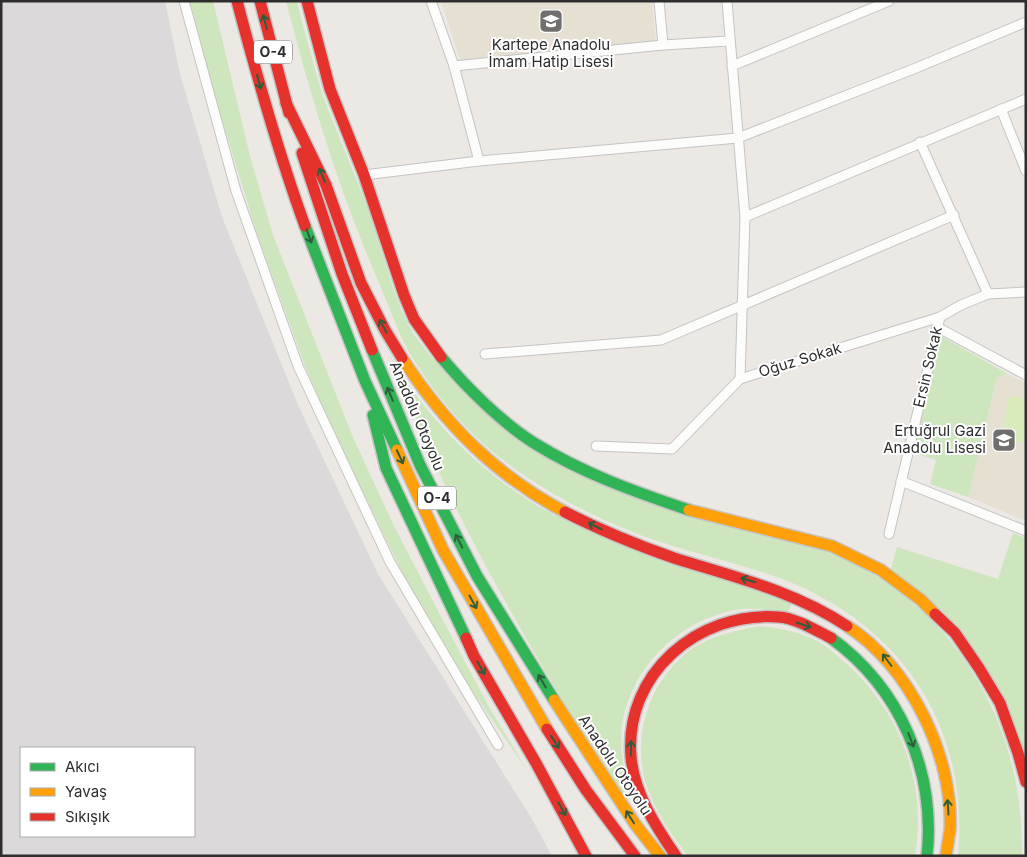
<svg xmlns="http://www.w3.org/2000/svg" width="1027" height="857" font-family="Inter,sans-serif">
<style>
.industrial{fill:#dcd9db;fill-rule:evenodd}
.education{fill:#e6e0d3}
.green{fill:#cee6be}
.pitch{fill:#d9eabb}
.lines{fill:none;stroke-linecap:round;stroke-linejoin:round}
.street-casing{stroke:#c5c4c5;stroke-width:11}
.fast-casing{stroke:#c5c4c5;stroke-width:14}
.slow-casing{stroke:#c5c4c5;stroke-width:14}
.jam-casing{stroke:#c5c4c5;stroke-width:14}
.street{stroke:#fcfcfb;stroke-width:9}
.fast{stroke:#30b455;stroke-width:11}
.slow{stroke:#ff9f0a;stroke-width:11}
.jam{stroke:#e5322d;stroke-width:11}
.oneway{stroke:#2f5d3c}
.labels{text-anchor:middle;stroke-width:4;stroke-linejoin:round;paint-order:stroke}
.shield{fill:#fff;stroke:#6d6d6d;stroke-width:1}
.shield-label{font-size:14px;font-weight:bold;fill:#2e2e2e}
.poi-label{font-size:15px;fill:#2e2e2e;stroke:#fff}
.street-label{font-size:15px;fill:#2e2e2e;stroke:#fff}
</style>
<rect width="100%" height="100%" fill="#ece8e4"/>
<path class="industrial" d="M1,1H165L180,74L222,217L298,405L378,574L532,819L552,856H1ZM21,748H194V836H21Z"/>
<g class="education">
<path d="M441,1H652L656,41L460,60Z"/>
<path d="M1008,374L1026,383V521L968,497L997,377Z"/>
</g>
<g class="green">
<path d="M190,1H213L250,156L273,235L352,435L394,526L437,609L489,707L529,773L447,654L413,594L331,427L305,366L257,234L212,87Z"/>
<path d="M286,1H297C301,19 306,37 311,54C315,68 318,82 323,96C337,134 354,171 368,209C383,249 391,293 411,330C415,337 421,344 426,350C446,375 470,399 494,420C543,463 606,490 668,508C720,523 775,533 827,552C886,573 938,617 971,670C1007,726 1023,789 1022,856H958C970,724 899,622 777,577C728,560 678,550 630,531C573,508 509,472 466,427C445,405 425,379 409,352C396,328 387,301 376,276C338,187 310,95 286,1Z"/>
<path d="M941,336L1008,374L997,377L968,497L930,484L936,460L913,453Z"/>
<path d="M389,354C424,416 482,475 545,510C578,528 614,540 650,553C697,570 745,586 792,603L788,612C773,610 757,608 742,609C682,617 630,666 622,727C619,751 625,775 631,798L625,801C563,703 503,604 452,500C429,452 410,402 389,354Z"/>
<path d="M1013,533L1026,538V759C1015,734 1007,705 994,681C969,634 932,601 891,569L897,547L998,579Z"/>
<path d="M760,626C779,628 797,631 815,640C829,647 840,658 851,668C902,716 927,786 915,856H688C671,834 655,811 646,784C632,739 648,686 683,656C704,637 733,631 760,626Z"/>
</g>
<path class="pitch" d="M1010,396L1026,399V432L1023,443L1000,438Z"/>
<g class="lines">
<g class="street-casing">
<g id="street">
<path d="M184,1L236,191L298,366L390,562L498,745"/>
<path d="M431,1L454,66L479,161"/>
<path d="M659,1L663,45"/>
<path d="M727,1L745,217L740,379"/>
<path d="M454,66L663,45L729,41"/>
<path d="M732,66L889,1"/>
<path d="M1001,109L1026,171"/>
<path d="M920,142L988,294"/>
<path d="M364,175L479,161L738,138L916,68L1026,22"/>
<path d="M745,217L1026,99"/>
<path d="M937,327L1026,375"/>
<path d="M485,354L661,340L954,215"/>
<path d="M596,446L672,449L740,379L940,317L961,305L988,294L1026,292"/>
<path d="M901,481L1026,531"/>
<path d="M889,534L940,317"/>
</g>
</g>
<g class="fast-casing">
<g id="fast">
<path d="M305,226L365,381L397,450"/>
<path d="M372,350L420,465L477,576L554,700"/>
<path d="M441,357C466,387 501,422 534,443C582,473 635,492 689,510"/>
<path d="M373,415L386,468L466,638"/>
<path d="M831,638C900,688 936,771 927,856"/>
</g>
</g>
<g class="slow-casing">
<g id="slow">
<path d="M402,358C445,424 495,475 565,512"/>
<path d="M397,450L443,550L547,729"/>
<path d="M689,510L832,546L881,570L921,600L935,614"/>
<path d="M847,626C909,665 954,757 950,830C949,838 947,847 946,856"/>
<path d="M554,700L635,824L660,856"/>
</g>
</g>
<g class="jam-casing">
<g id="jam">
<path d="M237,1C257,77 278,152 305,226"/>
<path d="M260,1L289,113"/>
<path d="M307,1L330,89L364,175L404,295L414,319L441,357"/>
<path d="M286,103L326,185L361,283L385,330L402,358"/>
<path d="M302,153L342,274L372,350"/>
<path d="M565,512C600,530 637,545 674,558C734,577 794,591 847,626"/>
<path d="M935,614L955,633L979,668L1000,703L1018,753L1026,782"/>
<path d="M466,638L474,656L536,763L586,856"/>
<path d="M547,729L586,790L635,856"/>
<path d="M676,856C656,827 634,793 631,757C624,674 698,611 778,617C796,618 815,630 831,638"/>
</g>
</g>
<use href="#street" class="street"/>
<use href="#fast" class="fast"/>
<use href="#slow" class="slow"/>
<use href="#jam" class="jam"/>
</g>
<defs><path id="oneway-shaft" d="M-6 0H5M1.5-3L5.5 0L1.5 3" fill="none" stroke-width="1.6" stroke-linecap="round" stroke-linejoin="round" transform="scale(1.25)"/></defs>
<g class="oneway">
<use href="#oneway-shaft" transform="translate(265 22) rotate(-105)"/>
<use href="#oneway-shaft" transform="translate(259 82) rotate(74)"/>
<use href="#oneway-shaft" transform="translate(322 175) rotate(-112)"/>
<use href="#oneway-shaft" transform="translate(309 236) rotate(70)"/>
<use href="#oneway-shaft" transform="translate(383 326) rotate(-118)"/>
<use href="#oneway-shaft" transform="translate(390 394) rotate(-113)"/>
<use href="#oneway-shaft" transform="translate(400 457) rotate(65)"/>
<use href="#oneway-shaft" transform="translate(595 526) rotate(-154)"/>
<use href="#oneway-shaft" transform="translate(459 541) rotate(-117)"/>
<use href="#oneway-shaft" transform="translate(748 580) rotate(-163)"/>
<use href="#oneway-shaft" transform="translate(473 602) rotate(61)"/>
<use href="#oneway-shaft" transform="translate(804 625) rotate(18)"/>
<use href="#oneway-shaft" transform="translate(887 660) rotate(-127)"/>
<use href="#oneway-shaft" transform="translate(481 668) rotate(60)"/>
<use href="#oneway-shaft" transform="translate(542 681) rotate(-121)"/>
<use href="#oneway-shaft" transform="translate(911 740) rotate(69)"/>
<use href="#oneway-shaft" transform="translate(555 742) rotate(57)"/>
<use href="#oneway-shaft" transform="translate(631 748) rotate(-90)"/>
<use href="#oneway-shaft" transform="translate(948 807) rotate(-94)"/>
<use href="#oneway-shaft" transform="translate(562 809) rotate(61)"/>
<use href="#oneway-shaft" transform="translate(630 817) rotate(-123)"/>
</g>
<defs>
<g id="school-square" transform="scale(1.25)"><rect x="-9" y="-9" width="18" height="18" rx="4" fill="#706f6e" stroke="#fff"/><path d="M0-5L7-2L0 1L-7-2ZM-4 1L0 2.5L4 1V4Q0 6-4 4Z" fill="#fff"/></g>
</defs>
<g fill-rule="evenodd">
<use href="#school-square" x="551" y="21"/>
<use href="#school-square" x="1004" y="440"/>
</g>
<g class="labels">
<g class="shield">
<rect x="254" y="40.5" width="38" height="23" rx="4"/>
<rect x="418" y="486.5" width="38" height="23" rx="4"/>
</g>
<g class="shield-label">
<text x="273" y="57">O-4</text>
<text x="437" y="503">O-4</text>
</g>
<g class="poi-label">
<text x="551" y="50">Kartepe Anadolu<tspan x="551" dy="17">İmam Hatip Lisesi</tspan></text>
<text x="986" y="436" text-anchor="end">Ertuğrul Gazi<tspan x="986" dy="17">Anadolu Lisesi</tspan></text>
</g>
<g class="street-label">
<text transform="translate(800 360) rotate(-17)" y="5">Oğuz Sokak</text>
<text transform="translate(928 367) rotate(-77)" y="5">Ersin Sokak</text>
<text transform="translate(417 416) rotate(67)" y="5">Anadolu Otoyolu</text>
<text transform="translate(615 765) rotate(56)" y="5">Anadolu Otoyolu</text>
</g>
</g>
<rect width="1027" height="857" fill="none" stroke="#2e2e2e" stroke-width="5"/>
<rect x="20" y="747" width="175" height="90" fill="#ffffff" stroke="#ababab"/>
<rect x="30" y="763" width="25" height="8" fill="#30b455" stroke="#ababab"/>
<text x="65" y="772" font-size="15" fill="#2e2e2e">Akıcı</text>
<rect x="30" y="788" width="25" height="8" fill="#ff9f0a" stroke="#ababab"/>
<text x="65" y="797" font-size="15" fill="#2e2e2e">Yavaş</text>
<rect x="30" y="813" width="25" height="8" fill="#e5322d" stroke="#ababab"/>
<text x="65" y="822" font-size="15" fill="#2e2e2e">Sıkışık</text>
</svg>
